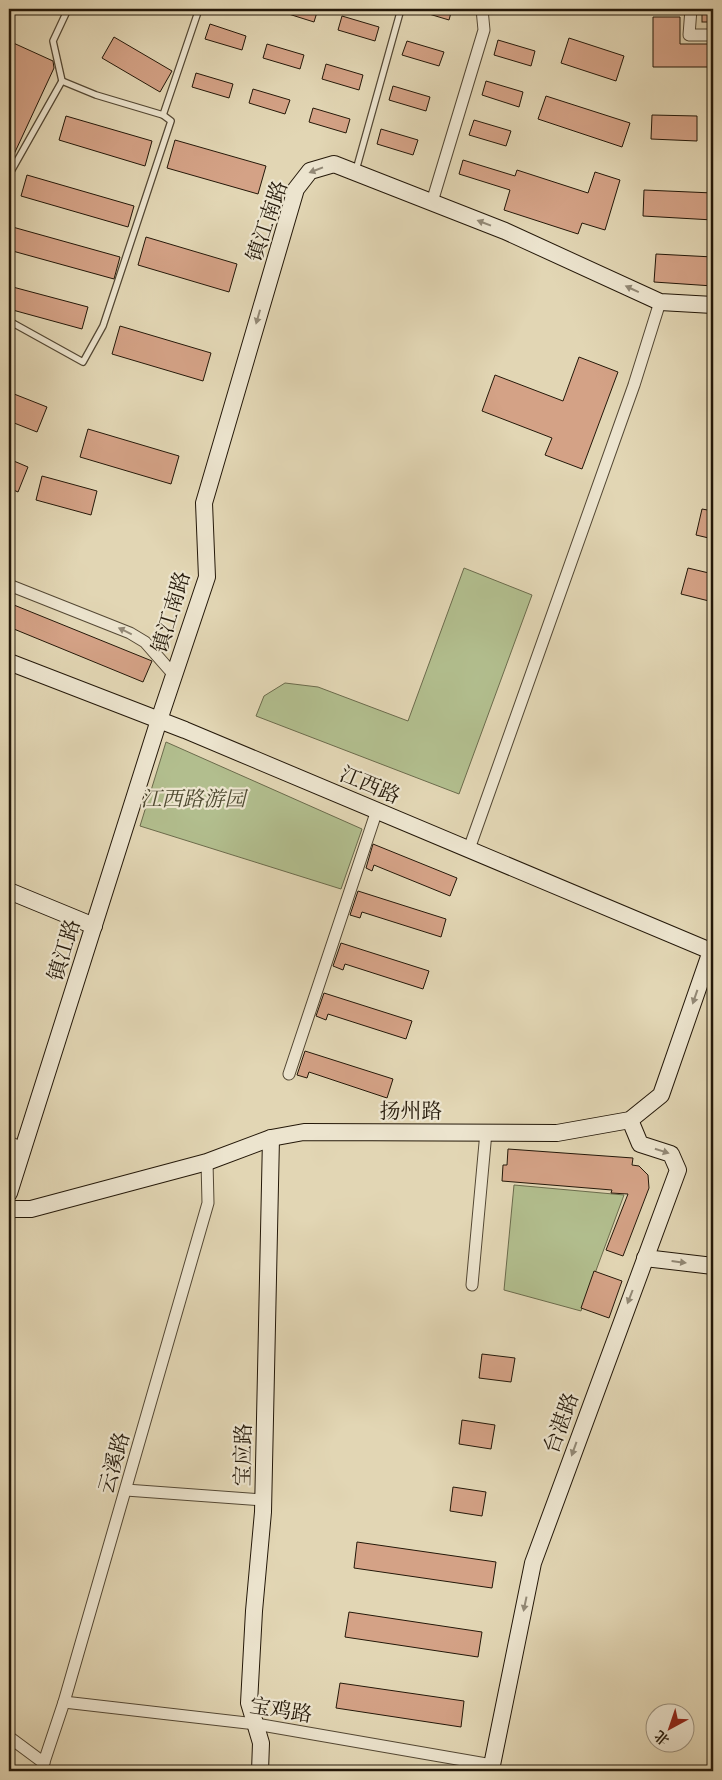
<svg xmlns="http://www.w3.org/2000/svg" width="722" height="1780" font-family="'IM FELL DW Pica','Noto Serif SC',serif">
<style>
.green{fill:#b2be8e;stroke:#6b6b4c}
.building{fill:#d4a286;stroke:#241809}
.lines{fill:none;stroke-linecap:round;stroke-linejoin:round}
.lane-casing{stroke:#544834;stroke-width:8}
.street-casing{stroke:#544834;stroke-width:13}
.secondary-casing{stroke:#241809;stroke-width:18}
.lane{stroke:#ece4ce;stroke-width:5.5}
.street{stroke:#ece4ce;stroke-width:11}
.secondary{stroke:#ece4ce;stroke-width:16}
.oneway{fill:#928875}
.labels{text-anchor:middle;stroke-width:4.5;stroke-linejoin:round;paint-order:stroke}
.street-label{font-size:21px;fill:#241809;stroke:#ece4ce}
.park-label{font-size:21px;font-style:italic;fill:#4f4a31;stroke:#ece4ce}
</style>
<rect width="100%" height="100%" fill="#e2d6b4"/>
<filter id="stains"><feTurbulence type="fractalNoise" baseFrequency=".004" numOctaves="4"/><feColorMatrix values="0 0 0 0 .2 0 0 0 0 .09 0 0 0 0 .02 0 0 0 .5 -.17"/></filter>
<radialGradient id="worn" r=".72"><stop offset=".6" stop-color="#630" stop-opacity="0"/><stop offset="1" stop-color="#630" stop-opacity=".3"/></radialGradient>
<g class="green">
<path d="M464,568L532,595L459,794L256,716L264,696L285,683L318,687L408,721Z"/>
<path d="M166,742L362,829L341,889L140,826Z"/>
<path d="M514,1185L624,1195L581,1311L504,1290Z"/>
</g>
<g class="building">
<path d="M280,9H318L314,22L279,11Z"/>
<path d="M419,9H452L449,20L419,11Z"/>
<rect x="702" y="9" width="11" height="13"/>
<path d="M342,16L379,27L375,41L338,30Z"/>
<path d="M653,17H680V44H713V67H653Z"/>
<path d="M210,24L246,36L242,50L205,39Z"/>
<path d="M114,37L172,71L160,92L102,58Z"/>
<path d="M569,38L624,56L616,81L561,63Z"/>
<path d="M498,40L535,51L531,66L494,55Z"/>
<path d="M9,41L53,61L54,68L9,165V90L13,81L9,79Z"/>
<path d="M407,41L444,52L439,66L402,55Z"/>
<path d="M267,44L304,55L300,69L263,58Z"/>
<path d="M326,64L363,75L359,90L322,79Z"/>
<path d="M196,73L233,84L229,98L192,87Z"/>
<path d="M486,81L523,92L519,107L482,95Z"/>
<path d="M393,86L430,97L426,111L389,100Z"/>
<path d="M253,89L290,100L285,114L249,103Z"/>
<path d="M546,96L630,123L622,147L538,119Z"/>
<path d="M313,108L350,119L346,133L309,122Z"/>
<path d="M652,115L697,116V141L651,139Z"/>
<path d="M66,116L152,141L145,166L59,140Z"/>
<path d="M474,120L511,131L506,146L469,135Z"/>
<path d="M381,129L418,140L413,155L377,144Z"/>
<path d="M175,140L266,166L258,194L167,168Z"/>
<path d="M463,160L515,176L517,170L588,193L595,172L620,180L605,230L582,223L578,234L504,210L510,190L459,174Z"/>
<path d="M27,175L134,206L128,227L21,196Z"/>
<path d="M644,190L713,193V220L643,216Z"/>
<path d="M9,226L120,257L114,279L9,250Z"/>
<path d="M146,237L237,264L229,292L138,265Z"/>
<path d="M656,254L713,257V286L654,282Z"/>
<path d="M9,286L88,307L82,329L9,309Z"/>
<path d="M120,326L211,353L203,381L112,354Z"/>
<path d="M579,357L618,372L582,469L545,455L552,438L482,411L495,375L563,401Z"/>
<path d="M9,392L47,407L37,432L9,421Z"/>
<path d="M88,429L179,456L171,484L80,457Z"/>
<path d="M9,459L28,467L18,492L9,488Z"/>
<path d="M42,476L97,491L91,515L36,500Z"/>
<path d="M702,509L713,511V539L696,535Z"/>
<path d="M688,568L713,574V602L681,594Z"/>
<path d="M9,603L152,661L143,682L9,627Z"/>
<path d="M373,844L457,878L450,896L374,865L372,871L366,868Z"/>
<path d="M358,891L446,919L441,937L362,912L360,918L350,915Z"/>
<path d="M341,943L429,971L423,989L345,964L343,970L333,966Z"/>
<path d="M324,993L412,1021L406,1039L328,1014L326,1020L316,1016Z"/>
<path d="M305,1051L393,1079L387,1098L309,1072L307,1078L297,1075Z"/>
<path d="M508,1149L633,1158L632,1165L639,1166L648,1175L649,1188L623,1256L606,1250L628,1194L611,1193L612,1190L502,1181L503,1165H507Z"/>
<path d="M594,1271L622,1281L609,1318L581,1308Z"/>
<path d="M482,1354L515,1358L511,1382L479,1378Z"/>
<path d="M462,1420L495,1425L491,1449L459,1444Z"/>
<path d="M453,1487L486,1492L482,1516L450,1511Z"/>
<path d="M357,1542L496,1562L492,1588L354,1568Z"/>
<path d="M349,1612L482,1632L478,1657L345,1637Z"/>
<path d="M340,1683L464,1701L461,1727L336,1708Z"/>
</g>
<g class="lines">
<g class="lane-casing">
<g id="lane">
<path d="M62,81L53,41L68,9"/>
<path d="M163,115L199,9"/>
<path d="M356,170L401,9"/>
<path d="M9,175L62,81L96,95L163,115L171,121L103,326L83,362L9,321"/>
</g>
</g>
<g class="street-casing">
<g id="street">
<path d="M691,9L689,35H713"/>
<path d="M432,202L484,30L482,9"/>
<path d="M9,585L130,633L145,642L174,675"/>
<path d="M469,849L634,385L660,302"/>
<path d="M289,1074L377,810"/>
<path d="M9,1142L24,1149"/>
<path d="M472,1285L486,1132"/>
<path d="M126,1490L263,1500"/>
<path d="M64,1702L256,1724L492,1765"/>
<path d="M9,1737L44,1763"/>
<path d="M41,1771L64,1702L208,1203L207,1162"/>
</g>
</g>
<g class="secondary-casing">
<g id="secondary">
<path d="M9,662L185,730L713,952"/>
<path d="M9,891L94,926"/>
<path d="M9,1193L159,720L207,577L204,503L296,189L310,171L334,164L505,231L660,302L713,305"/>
<path d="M9,1209H31L207,1162L271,1138L304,1132L557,1133L630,1120L661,1095L711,951"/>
<path d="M645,1258L713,1266"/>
<path d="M260,1771L261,1743L249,1703L254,1611L263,1512L271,1138"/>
<path d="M493,1771L492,1765L533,1563L678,1170L671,1154L640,1144L630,1120"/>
</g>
</g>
<use href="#lane" class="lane"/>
<use href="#street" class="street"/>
<use href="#secondary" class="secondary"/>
</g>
<defs><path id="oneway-solid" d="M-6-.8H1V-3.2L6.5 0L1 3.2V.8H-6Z" transform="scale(1.25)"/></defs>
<g class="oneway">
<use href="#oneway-solid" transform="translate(316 170) rotate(159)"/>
<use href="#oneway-solid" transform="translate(484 223) rotate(-159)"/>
<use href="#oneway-solid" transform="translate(632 289) rotate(-155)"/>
<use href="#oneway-solid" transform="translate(258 317) rotate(106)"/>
<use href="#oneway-solid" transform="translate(125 631) rotate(-154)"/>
<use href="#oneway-solid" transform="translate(695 997) rotate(109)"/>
<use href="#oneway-solid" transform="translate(662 1151) rotate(18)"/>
<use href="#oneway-solid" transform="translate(679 1262) rotate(7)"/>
<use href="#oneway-solid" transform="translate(630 1297) rotate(111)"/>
<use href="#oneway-solid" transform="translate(574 1449) rotate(110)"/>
<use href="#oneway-solid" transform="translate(525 1604) rotate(102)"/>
</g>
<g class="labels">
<g class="street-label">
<text transform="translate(267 221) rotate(-71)" y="7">镇江南路</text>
<text transform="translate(171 612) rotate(-73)" y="7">镇江南路</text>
<text transform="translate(370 785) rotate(23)" y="7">江西路</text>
<text transform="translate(64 950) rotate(-73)" y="7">镇江路</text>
<text x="411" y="1118">扬州路</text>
<text transform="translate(561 1423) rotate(-70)" y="7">台湛路</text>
<text transform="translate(243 1455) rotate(-89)" y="7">宝应路</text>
<text transform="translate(114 1463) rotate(-74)" y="7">云溪路</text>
<text transform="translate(281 1710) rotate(9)" y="7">宝鸡路</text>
</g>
<g class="park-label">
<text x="193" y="806">江西路游园</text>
</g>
</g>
<rect width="722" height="1780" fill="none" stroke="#e2d6b4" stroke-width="30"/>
<rect x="10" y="10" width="702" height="1760" fill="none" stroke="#241809" stroke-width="2.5"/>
<rect x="15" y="15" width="692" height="1750" fill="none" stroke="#241809"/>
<g transform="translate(670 1728) rotate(220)"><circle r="24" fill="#ece4ce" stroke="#9c927f"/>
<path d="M0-4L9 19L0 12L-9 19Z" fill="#8f2418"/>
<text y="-8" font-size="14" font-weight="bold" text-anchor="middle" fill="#241809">北</text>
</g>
<rect width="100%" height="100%" filter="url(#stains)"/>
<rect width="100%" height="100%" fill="url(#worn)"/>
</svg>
